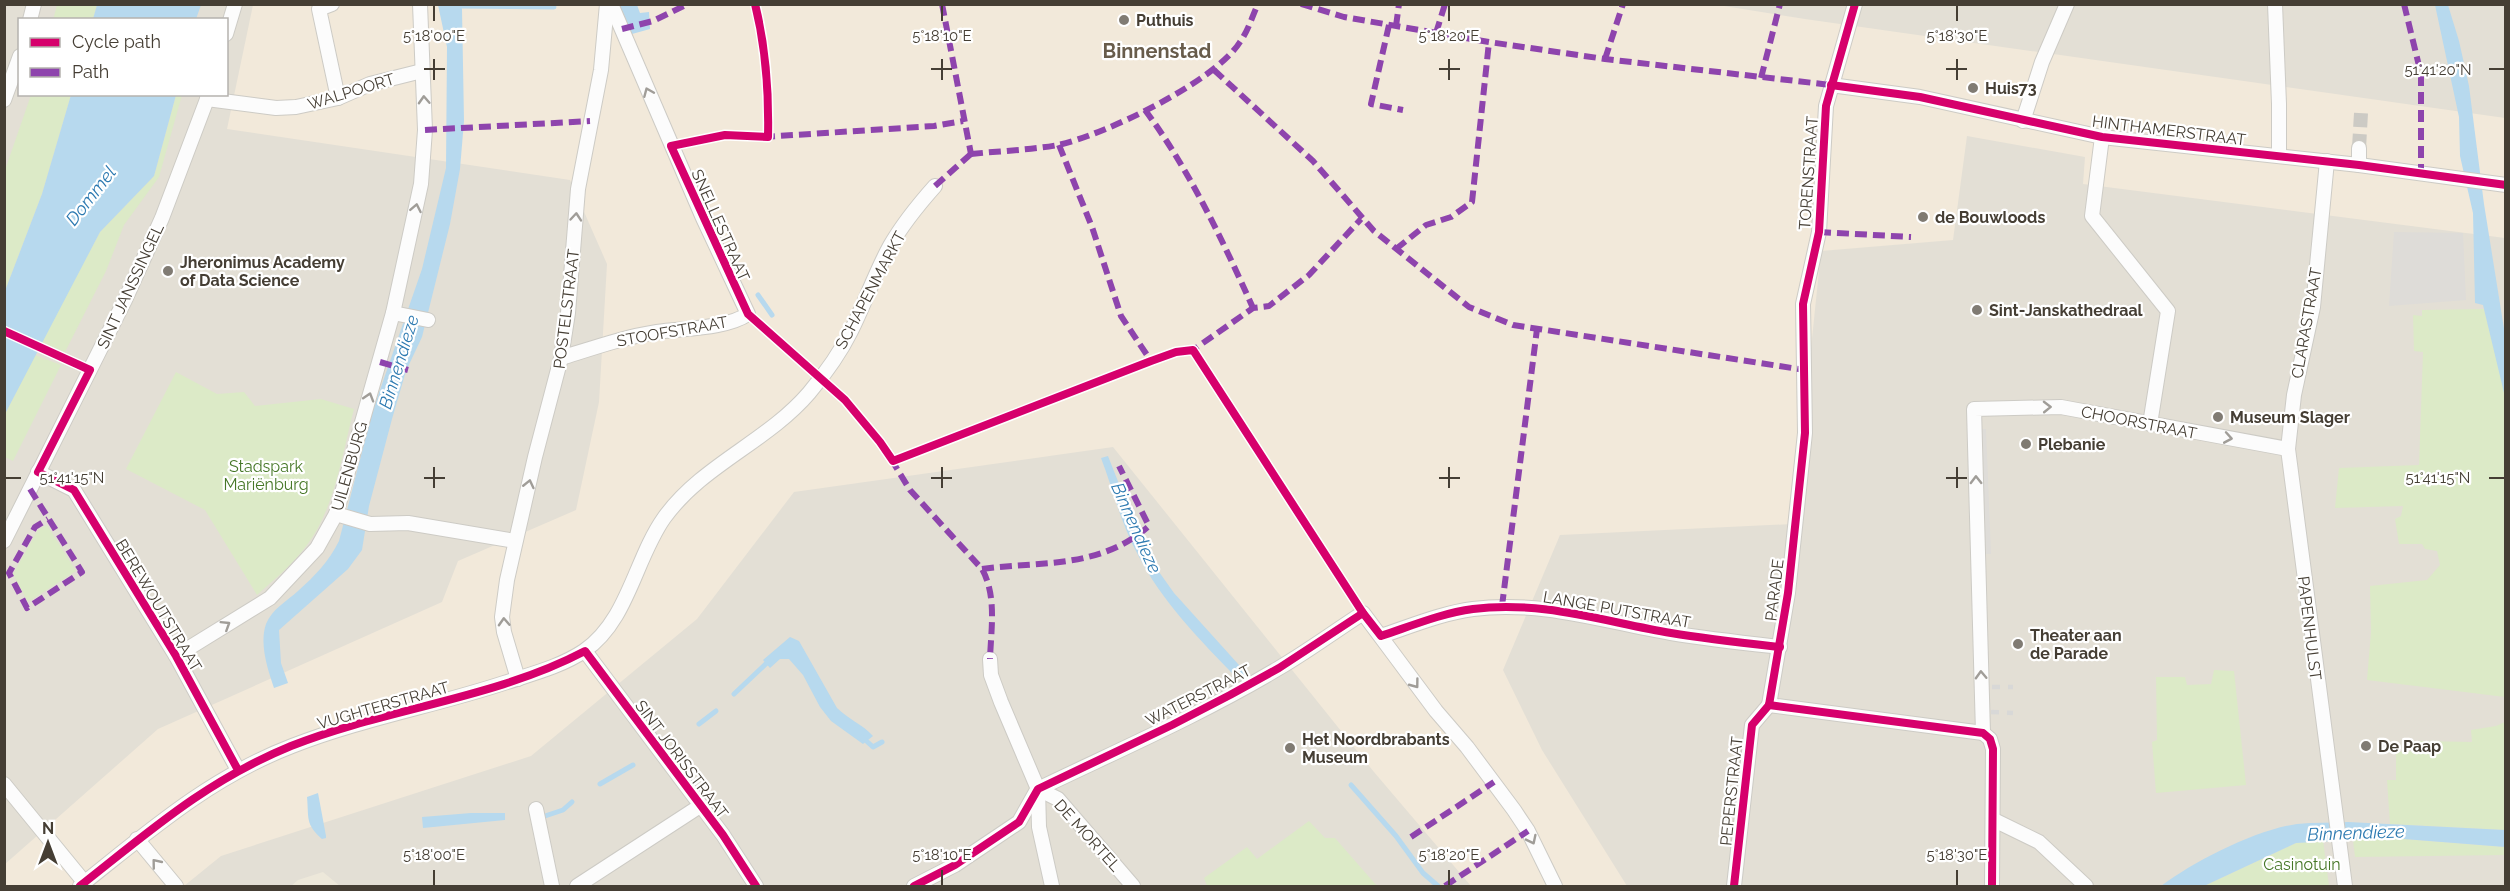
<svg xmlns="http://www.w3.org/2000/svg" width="2510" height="891" font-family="Raleway,sans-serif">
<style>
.residential{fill:#e3dfd5;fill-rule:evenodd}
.commercial{fill:#f2e9da}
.education{fill:#ede8da}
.green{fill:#dceac7}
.parking{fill:#dedcd8}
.water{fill:#b7d9ee}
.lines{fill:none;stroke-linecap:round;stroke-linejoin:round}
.stream{stroke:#b7d9ee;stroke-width:5}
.minor-tunnel{stroke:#cccac4;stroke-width:14;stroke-dasharray:14 7;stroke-linecap:butt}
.minor-casing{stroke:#cdcbc5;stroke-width:16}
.minor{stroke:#fcfcfc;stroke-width:14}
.rail{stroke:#d8d8d7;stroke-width:4.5;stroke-dasharray:8 8;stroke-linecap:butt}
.quiet{stroke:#8e44ad;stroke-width:6;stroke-dasharray:12 6;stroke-linecap:butt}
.cycleway-casing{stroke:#fff;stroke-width:11}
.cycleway{stroke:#d6006c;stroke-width:8}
.oneway{stroke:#a09d98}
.ticks{fill:none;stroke:#453e34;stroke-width:2}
.poi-dot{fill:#807b73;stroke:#fff;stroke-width:2}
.labels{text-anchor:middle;stroke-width:4.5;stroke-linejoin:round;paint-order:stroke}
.poi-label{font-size:16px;font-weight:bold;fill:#453e34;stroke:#fff;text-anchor:start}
.street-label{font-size:16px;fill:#453e34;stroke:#fff}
.park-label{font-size:16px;fill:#467727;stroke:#fff}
.water-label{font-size:18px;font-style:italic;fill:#2d7ab1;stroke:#fff}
.quarter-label{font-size:20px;font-weight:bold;fill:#685c4b;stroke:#fff}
.ticks-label{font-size:15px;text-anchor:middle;fill:#453e34;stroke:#fff;stroke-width:4.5;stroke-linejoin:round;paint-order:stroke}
</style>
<rect width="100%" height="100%" fill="#eeede8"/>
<path class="residential" d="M5,5H2505V886H5ZM20,20H226V94H20Z"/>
<path class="commercial" d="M253,5H1718L1805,19L2505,118V238L2083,184L2085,157L1967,136L1953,240L1821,251L1793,524L1560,535L1503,670L1542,750L1627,886H1471L1374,772L1113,447L794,492L697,619L531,756L221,856L184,886H5L4,865L158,729L442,602L458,561L576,510L599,402L607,264L570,180L227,129Z"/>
<path class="education" d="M323,872L340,886H291L298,880Z"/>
<g class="green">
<path d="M57,5H97L93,19L53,20Z"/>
<path d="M31,95H71L42,194L5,291V170Z"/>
<path d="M176,95H182L159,177L124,225L106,271L65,352L41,342L100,232L154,176Z"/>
<path d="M2484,309L2506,397L2505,697L2367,680L2371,632L2370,586L2427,580L2440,565L2437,551L2425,549L2422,544H2399L2395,519L2401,516L2403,506L2335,508L2339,468L2419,465L2423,352L2414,351L2413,315L2422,316V310Z"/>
<path d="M35,355L61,365L13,461L5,457V414Z"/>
<path d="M176,372L217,394L244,392L255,406L321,399L354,409C342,454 335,508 307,545C293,564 275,579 257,595L205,510L126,469Z"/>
<path d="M47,525L76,571L28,602L13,574L38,530Z"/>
<path d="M2214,670L2234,671L2246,785L2156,793L2152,742L2157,740L2156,677H2185L2187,685L2211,684Z"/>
<path d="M2505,722V830L2390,824L2387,780H2396V752L2420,751V741L2472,742L2471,730L2496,726Z"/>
<path d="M1309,821L1325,838H1335L1377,886H1207L1204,878L1247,847L1257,859Z"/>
<path d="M2391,838L2505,847V855L2355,857L2353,840Z"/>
<path d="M2323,840L2329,886H2204L2296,843Z"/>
</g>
<g class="parking">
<path d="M2394,232L2463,233L2466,300L2389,306Z"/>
<path d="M1980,429H1986L1991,554H1985Z"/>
</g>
<g class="water">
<path d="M97,5V4L201,5L196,19H93Z"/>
<path d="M438,5H461L462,9L464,121L460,169L450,224L422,337L406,371L392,419L369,506L362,550L348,569L279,630L281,663L288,683L274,688C268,670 259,644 266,624C272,609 287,601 298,591C315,576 329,561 339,541L372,413L422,269L446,168L447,47Z"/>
<path d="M619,5H637L640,13L649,12L650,29L632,34Z"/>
<path d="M2435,5H2448L2459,41L2469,86L2484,204L2505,335V397L2483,305L2475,303L2473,213L2460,156L2459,117Z"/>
<path d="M71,95H176L154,176L100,232L5,414V291L42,194Z"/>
<path d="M1108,456L1147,555L1174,593L1248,675L1237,678C1199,639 1162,602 1137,553C1121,524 1113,489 1101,458Z"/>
<path d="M790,637L799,641L837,708C848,719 862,724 873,736L863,744L831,721L820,707L803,675L789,659H780L770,668L763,660Z"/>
<path d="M318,793L326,836V838L322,839C305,824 309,818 307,797Z"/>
<path d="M471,813H505V820L423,828L422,817Z"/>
<path d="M2348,822L2505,830V847L2391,838L2296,843L2204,886H2161C2195,861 2255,830 2297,824C2314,822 2331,823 2348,822Z"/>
</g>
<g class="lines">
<g class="stream">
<path d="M457,6L554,7"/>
<path d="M758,295L772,315"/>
<path d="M734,694L771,659"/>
<path d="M699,724L716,711"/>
<path d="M862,737L873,747L882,742"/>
<path d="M600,784L633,765"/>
<path d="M1351,785L1396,836L1423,873L1438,886"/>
<path d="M542,817L563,810L572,802"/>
</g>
<path class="minor-tunnel" d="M2359,148L2361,113"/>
<g class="minor-casing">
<g id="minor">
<path d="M332,4L319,9L338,98"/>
<path d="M2275,4L2279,104V156"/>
<path d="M30,20L34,4"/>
<path d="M226,34L235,4"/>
<path d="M1831,85L1920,97L2102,137L2359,165L2506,185"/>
<path d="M207,99L276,108L296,107L338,98L370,84L422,71"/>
<path d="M4,100L20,56"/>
<path d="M2023,121L2042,62L2067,4"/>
<path d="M2102,137L2092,216L2168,311L2150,424"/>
<path d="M2327,161L2313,307L2294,395L2288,449L2345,886"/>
<path d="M2359,165V148"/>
<path d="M393,313L428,320"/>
<path d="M561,358C593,348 624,337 657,332C684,328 726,329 748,314L703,218L611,4"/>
<path d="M38,472L74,490L176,656L238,770"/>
<path d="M336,514L370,524L408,523L515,541"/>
<path d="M4,541L125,300L162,218L209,94"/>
<path d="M1381,636C1411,626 1442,613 1473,609C1541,600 1605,622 1671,633C1707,639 1744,643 1780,647"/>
<path d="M585,651L723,835L756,886"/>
<path d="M176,656L270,598L317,548L336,514L393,313L421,184L425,130L420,4"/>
<path d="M990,659L991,675L1001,702L1038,789L1039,827L1052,886"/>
<path d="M518,679L504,632L502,617L507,580L535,457L561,358L568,313L578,189L601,70L607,4"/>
<path d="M1769,705L1788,593L1805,433L1803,304L1819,232L1826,106L1855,4"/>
<path d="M1769,705L1983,733"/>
<path d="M1983,733L1974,409L2061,407L2288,449"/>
<path d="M1983,733L1990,739L1993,749L1992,886"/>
<path d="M4,784L85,883"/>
<path d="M1038,789C1119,750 1202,714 1279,668C1308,651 1335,631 1363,613L1436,711L1467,747L1514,810L1528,831L1555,886"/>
<path d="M1038,789L1058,799L1133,886"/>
<path d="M536,809L552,886"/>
<path d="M1994,820L2039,842L2086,886"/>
<path d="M137,839L176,886"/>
<path d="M80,886C148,832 209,778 292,746C361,719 434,706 504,683C531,674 560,667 584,651C628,621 635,559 664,518C702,465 767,442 809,393C825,374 840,353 851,331C865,303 875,273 890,246C902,225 919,204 935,186"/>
<path d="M577,886L700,806"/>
<path d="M914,886L955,865L1019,822L1037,790"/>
<path d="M1734,886L1752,725L1769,705"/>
</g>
</g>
<use href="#minor" class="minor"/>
<g class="rail">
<path d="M1992,687H2013"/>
<path d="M1991,712L2013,713"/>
</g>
<g class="quiet">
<path d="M942,4L971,154"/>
<path d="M1301,4L1344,17L1489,42L1605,59L1831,85"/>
<path d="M2404,4L2421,74V174"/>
<path d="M1389,25L1371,104L1403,110"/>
<path d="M1396,26L1399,4"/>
<path d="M622,29L653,21L688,4"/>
<path d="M1436,33L1445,4"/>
<path d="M1605,59L1623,4"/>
<path d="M1214,70L1313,161L1374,231L1469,307L1513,325L1805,370"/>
<path d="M1761,78L1780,4"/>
<path d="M1145,110C1189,169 1223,241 1253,308"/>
<path d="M425,130L590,121"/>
<path d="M763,137L934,126L963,121"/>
<path d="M1059,145L1092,227L1121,316L1151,361"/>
<path d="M971,154C1000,151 1030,150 1058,145C1104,135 1215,82 1240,42C1248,31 1252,17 1258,4"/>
<path d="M935,186L971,154"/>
<path d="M1819,232L1911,237"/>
<path d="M1396,249L1426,225L1451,217L1472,202L1489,42"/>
<path d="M1187,351L1193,350L1253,308L1269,306L1309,275L1361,219"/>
<path d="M380,362L408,370"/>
<path d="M891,459L910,490L982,569C997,596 991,629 990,659"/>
<path d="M30,489L82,572L27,608L9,573L35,527L48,519"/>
<path d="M982,569C1042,561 1100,569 1149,526L1119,466"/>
<path d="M1502,606L1537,329"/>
<path d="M1411,837L1494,782"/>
<path d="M1445,886L1528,831"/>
</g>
<g class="cycleway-casing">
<g id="cycleway">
<path d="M755,4C766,48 769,92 768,137L725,135L671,146L748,314L845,400L880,442L893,461L1151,361L1176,352L1193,350L1363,613L1381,636C1411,626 1442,613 1473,609C1541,600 1605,622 1671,633C1707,639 1744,643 1780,647"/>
<path d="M1831,85L1920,97L2102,137L2359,165L2506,185"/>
<path d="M4,331L90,370L38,472L74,490L176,656L238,770"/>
<path d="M1769,705L1788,593L1805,433L1803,304L1819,232L1826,106L1855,4"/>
<path d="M1769,705L1983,733L1990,739L1993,749L1992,886"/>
<path d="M80,886C151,830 206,781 291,746C387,708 494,699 585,651L723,835L756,886"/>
<path d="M914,886L955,865L1019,822L1038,789L1172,725L1230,695L1279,668L1363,613"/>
<path d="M1734,886L1752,725L1769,705"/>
</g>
</g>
<use href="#cycleway" class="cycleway"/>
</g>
<defs><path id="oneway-chevron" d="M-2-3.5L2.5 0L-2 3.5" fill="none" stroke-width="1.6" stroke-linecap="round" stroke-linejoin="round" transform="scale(1.5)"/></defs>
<g class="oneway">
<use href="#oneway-chevron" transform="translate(648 92) rotate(-113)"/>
<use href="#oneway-chevron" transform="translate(424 100) rotate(-93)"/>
<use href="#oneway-chevron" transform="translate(416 208) rotate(-79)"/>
<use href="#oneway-chevron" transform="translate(576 217) rotate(-85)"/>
<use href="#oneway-chevron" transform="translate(369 397) rotate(-73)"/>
<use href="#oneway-chevron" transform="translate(2047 407) rotate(-1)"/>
<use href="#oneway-chevron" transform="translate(2228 438) rotate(10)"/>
<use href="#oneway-chevron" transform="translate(1976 480) rotate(-91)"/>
<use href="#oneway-chevron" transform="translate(529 484) rotate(-77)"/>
<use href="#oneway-chevron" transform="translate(504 622) rotate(-93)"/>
<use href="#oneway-chevron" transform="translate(226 625) rotate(-32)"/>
<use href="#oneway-chevron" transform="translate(1981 675) rotate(-92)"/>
<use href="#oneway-chevron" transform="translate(1415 684) rotate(53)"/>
<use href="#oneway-chevron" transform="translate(1532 840) rotate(64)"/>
<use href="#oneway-chevron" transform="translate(156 863) rotate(-129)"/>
</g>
<path class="ticks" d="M434,6V21M942,6V21M1449,6V21M1957,6V21M434,59V80M942,59V80M1449,59V80M1957,59V80M424,69H445M931,69H952M1439,69H1460M1946,69H1967M2489,69H2504M434,467V488M942,467V488M1449,467V488M1957,467V488M6,478H21M424,478H445M931,478H952M1439,478H1460M1946,478H1967M2489,478H2504M434,870V885M942,870V885M1449,870V885M1957,870V885"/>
<g class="poi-dot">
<circle cx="1124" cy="20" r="6"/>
<circle cx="1973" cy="88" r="6"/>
<circle cx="1923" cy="217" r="6"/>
<circle cx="168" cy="271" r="6"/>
<circle cx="1977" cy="310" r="6"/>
<circle cx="2218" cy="417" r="6"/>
<circle cx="2026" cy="444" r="6"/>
<circle cx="2018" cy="644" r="6"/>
<circle cx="2366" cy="746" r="6"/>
<circle cx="1290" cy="748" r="6"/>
</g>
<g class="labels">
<g class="poi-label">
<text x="1136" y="26">Puthuis</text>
<text x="1985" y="94">Huis73</text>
<text x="1935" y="223">de Bouwloods</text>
<text x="180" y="268">Jheronimus Academy<tspan x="180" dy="18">of Data Science</tspan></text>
<text x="1989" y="316">Sint-Janskathedraal</text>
<text x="2230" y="423">Museum Slager</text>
<text x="2038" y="450">Plebanie</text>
<text x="2030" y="641">Theater aan<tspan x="2030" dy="18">de Parade</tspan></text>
<text x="1302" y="745">Het Noordbrabants<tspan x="1302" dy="18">Museum</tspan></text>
<text x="2378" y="752">De Paap</text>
</g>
<g class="street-label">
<text transform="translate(351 91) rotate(-17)" y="6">WALPOORT</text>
<text transform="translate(2169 130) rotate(7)" y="6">HINTHAMERSTRAAT</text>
<text transform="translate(1808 173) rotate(-86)" y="6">TORENSTRAAT</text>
<text transform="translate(721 225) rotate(66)" y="6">SNELLESTRAAT</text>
<text transform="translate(130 286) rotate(-65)" y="6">SINT JANSSINGEL</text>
<text transform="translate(870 290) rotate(-62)" y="6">SCHAPENMARKT</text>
<text transform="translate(566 309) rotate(-83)" y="6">POSTELSTRAAT</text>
<text transform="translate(2306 323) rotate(-80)" y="6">CLARASTRAAT</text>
<text transform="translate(672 331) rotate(-10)" y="6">STOOFSTRAAT</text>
<text transform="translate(2139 422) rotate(11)" y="6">CHOORSTRAAT</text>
<text transform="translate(349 466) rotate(-74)" y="6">UILENBURG</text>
<text transform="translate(1774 590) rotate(-83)" y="6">PARADE</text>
<text transform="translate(159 605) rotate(59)" y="6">BEREWOUTSTRAAT</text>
<text transform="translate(1617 609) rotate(10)" y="6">LANGE PUTSTRAAT</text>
<text transform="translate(2310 628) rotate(83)" y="6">PAPENHULST</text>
<text transform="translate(1198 695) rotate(-27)" y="6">WATERSTRAAT</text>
<text transform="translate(383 705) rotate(-16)" y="6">VUGHTERSTRAAT</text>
<text transform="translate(682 759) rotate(53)" y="6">SINT JORISSTRAAT</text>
<text transform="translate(1731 791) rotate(-84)" y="6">PEPERSTRAAT</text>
<text transform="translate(1088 835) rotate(48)" y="6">DE MORTEL</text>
</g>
<g class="park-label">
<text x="266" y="472">Stadspark<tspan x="266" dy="18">Mariënburg</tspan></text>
<text x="2302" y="870">Casinotuin</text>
</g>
<g class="water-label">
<text transform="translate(91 196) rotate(-52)" y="6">Dommel</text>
<text transform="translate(399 362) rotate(-73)" y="6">Binnendieze</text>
<text transform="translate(1136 528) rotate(66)" y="6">Binnendieze</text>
<text transform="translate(2356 833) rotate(-2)" y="6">Binnendieze</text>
</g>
<g class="quarter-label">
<text x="1157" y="58">Binnenstad</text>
</g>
</g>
<g class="ticks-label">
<text x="434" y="41">5°18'00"E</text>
<text x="942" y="41">5°18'10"E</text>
<text x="1449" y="41">5°18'20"E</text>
<text x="1957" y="41">5°18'30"E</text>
<text x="2438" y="75">51°41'20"N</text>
<text x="72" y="483">51°41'15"N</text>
<text x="2438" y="483">51°41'15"N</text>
<text x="434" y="860">5°18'00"E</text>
<text x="942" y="860">5°18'10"E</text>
<text x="1449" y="860">5°18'20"E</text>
<text x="1957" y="860">5°18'30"E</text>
</g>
<rect width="2510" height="891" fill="none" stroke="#453e34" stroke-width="12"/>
<rect x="18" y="18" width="210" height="78" fill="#ffffff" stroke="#b5b2ae" stroke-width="1.5"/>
<rect x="30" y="38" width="30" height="9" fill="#d6006c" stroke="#b5b2ae" stroke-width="1.5"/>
<text x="72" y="48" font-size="18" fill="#453e34">Cycle path</text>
<rect x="30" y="68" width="30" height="9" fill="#8e44ad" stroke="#b5b2ae" stroke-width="1.5"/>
<text x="72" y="78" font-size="18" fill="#453e34">Path</text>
<g transform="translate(48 843)" stroke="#ffffff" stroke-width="4.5" paint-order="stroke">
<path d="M0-4.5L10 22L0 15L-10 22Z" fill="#453e34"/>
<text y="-9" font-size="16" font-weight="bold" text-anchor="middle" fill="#453e34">N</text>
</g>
</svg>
